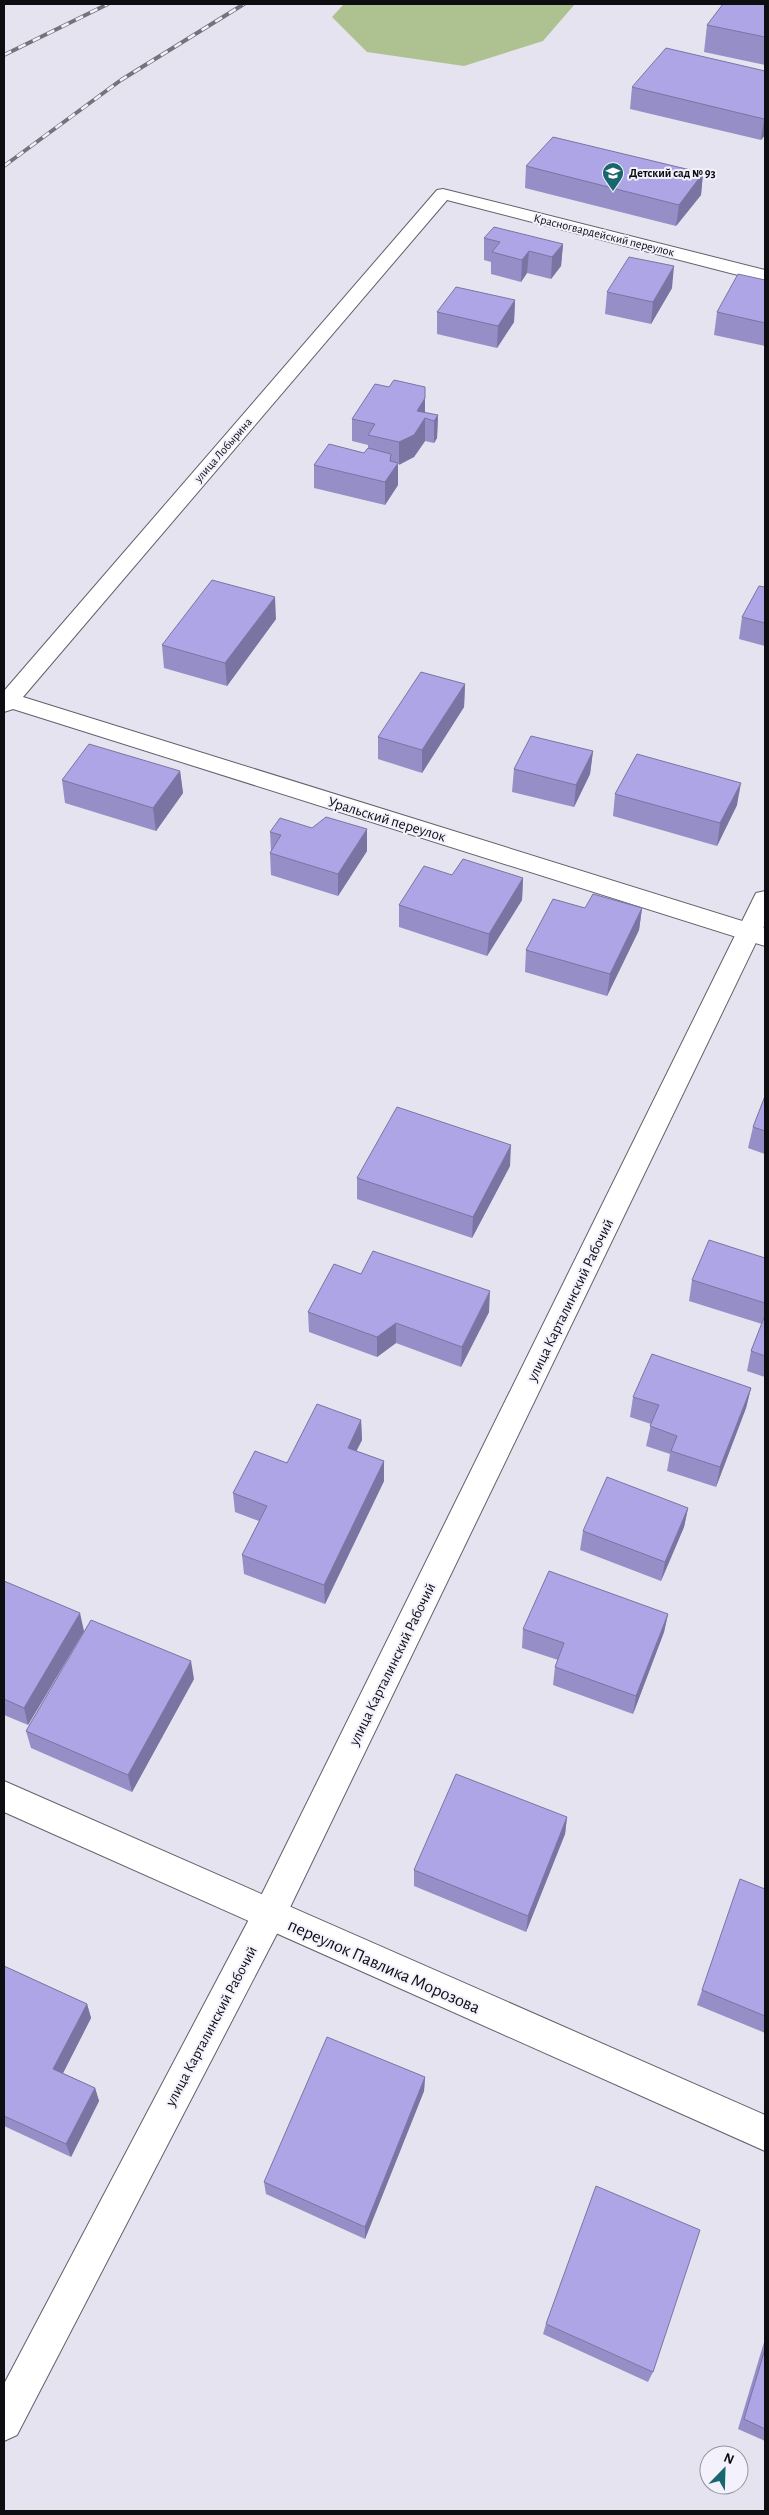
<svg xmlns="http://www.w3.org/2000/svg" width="769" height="2515" font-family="'Alegreya Sans',sans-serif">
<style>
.green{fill:#aec291}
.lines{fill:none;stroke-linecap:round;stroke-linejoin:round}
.minor-casing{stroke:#61606a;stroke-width:2}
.tertiary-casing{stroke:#61606a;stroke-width:2}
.minor{fill:#fff;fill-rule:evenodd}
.tertiary{fill:#fff;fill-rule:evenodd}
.rail-casing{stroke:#74737b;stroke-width:4}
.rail{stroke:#f2f1fc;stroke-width:2.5;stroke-dasharray:8;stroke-linecap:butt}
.wall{fill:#968ec7}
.shaded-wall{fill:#7a74a2}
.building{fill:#aea5e7;stroke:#7a74a2}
.labels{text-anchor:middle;stroke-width:4;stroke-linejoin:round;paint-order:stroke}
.far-poi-label{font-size:12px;font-weight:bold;fill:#0e0d11;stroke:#f2f1fc;text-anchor:start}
.far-street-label{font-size:12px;fill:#0e0d11;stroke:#f2f1fc}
.street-label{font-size:15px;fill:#0e0d11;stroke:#f2f1fc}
.near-street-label{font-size:18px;fill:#0e0d11;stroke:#f2f1fc}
</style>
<rect width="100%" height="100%" fill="#e4e3ef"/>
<path class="green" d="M344,4H575L543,41L464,66L367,52L332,17Z"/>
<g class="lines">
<g class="minor-casing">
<g id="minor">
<path d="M443,189L765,270V282L447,200L23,697L765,928V946L13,709L4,712V691L437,190Z"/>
<path d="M4,1781L765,2115V2151L4,1812Z"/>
</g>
</g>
<g class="tertiary-casing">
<path id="tertiary" d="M765,891V924L281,1926L17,2435L4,2441V2384L257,1904L753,899L756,893Z"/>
</g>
<use href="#minor" class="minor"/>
<use href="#tertiary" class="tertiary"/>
<g class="rail-casing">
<g id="rail">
<path d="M4,55L108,4"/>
<path d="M4,166L121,80L244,4"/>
</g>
</g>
<use href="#rail" class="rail"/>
</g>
<g class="wall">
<path d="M765,4V65L704,52L707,25Z"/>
<path d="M765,71V135L761,140L630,109L632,87Z"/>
<path d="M526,166L703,173L701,195L676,226L525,188Z"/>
<path d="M484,238L563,244L561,266L551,279L527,273L521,282L491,274V262L484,260Z"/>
<path d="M765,280V346L714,335L717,312Z"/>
<path d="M672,288L651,324L605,314L607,292Z"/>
<path d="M515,300L514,322L497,348L437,334V312Z"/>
<path d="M425,398V413L438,415L437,438L434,443L425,441L414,457L398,464V485L385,505L314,488V465L364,453L368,448V445L352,441V419Z"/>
<path d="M765,587V646L739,639L742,617Z"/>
<path d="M276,619L227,686L164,668L162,645Z"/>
<path d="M465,684L464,707L422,773L378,759V737Z"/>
<path d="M593,751L590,774L574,807L512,792L514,769Z"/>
<path d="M180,771L183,793L156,831L65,803L62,780Z"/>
<path d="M615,794L737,805L717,846L613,816Z"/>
<path d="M270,832L367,851L338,896L271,875L270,853L271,851Z"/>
<path d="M452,875L523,878L522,900L487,956L399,927V905Z"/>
<path d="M585,908H642L639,930L607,996L525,972L526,950Z"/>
<path d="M765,1096V1154L748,1148L753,1127Z"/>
<path d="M510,1166L472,1238L357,1199V1178Z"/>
<path d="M765,1258V1377L747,1371L751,1351L762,1324L689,1301L692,1280Z"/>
<path d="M361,1274L489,1312L461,1367L396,1343L377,1357L309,1332L308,1312Z"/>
<path d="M751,1388L746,1408L716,1487L667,1471L670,1454L646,1446L651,1424L630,1417L633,1397Z"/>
<path d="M361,1420L362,1440L356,1451L384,1461V1481L325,1604L244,1574L242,1555L259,1521L235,1512L233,1493Z"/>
<path d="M688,1508L684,1527L661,1581L580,1550L583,1531Z"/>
<path d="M4,1581L84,1631L28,1725L4,1715Z"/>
<path d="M668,1614L664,1632L633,1714L553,1685L555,1667L558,1660L522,1648L523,1629Z"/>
<path d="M194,1679L132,1792L31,1748L26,1731Z"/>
<path d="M567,1817L565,1834L526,1932L414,1886V1870Z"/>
<path d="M765,1889V2033L697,2005L702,1990Z"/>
<path d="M4,1966L87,2004L91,2018L63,2073L95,2088L99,2101L71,2157L4,2126Z"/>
<path d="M425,2077L424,2091L365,2239L266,2194L264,2182Z"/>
<path d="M546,2324L653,2372L648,2382L543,2334Z"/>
<path d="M765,2339V2441L738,2429Z"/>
</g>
<g class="shaded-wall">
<path d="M765,117V135L761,140L764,119Z"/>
<path d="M703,173L701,195L676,226L679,205Z"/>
<path d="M563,244L561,266L551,279L552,257Z"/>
<path d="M529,251L527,273L521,282L522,260Z"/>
<path d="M674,266L672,288L651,324L653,302Z"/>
<path d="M515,300L514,322L497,348L498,326Z"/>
<path d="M425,398V441L414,457L399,465V442Z"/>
<path d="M438,415L437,438L434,443V421Z"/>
<path d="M391,454V474L398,463V485L385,505V482Z"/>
<path d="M275,597L276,619L227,686L225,663Z"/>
<path d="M465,684L464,707L422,773V750Z"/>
<path d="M593,751L590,774L574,807L576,785Z"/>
<path d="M180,771L183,793L156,831L153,808Z"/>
<path d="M741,783L737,805L717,846L720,823Z"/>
<path d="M367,829V851L338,896V874Z"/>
<path d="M523,878L522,900L487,956L489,934Z"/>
<path d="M642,908L639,930L607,996L610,974Z"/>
<path d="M511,1145L510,1166L472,1238L473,1217Z"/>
<path d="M490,1291L489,1312L461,1367L462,1347Z"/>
<path d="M396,1323V1343L377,1357V1337Z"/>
<path d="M751,1388L746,1408L716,1487L720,1467Z"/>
<path d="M361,1420L362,1440L348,1468V1448Z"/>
<path d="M384,1461V1481L325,1604L324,1585Z"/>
<path d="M688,1508L684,1527L661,1581L665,1562Z"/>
<path d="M80,1613L84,1631L28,1725L24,1708Z"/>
<path d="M668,1614L664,1632L633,1714L636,1696Z"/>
<path d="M191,1661L194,1679L132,1792L128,1775Z"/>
<path d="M567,1817L565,1834L526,1932L528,1916Z"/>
<path d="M87,2004L91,2018L58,2083L53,2069Z"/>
<path d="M425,2077L424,2091L365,2239V2227Z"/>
<path d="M95,2088L99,2101L71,2157L66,2144Z"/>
</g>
<g class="building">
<path d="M723,4H765V37L707,25Z"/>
<path d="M666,48L765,71V117L764,119L632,87Z"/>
<path d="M553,137L703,173L679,205L526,166Z"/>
<path d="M494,227L563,244L552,257L529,251L522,260L492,252L500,242L484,238Z"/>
<path d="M629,257L674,266L653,302L607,292Z"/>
<path d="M738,274L765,280V323L717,312Z"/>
<path d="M456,287L515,300L498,326L437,312Z"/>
<path d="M394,380L425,387V398L417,411L438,415L434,421L425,418L414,435L399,442L368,435L375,424L352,419L375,384L389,387Z"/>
<path d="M329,444L364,453L368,448L391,454L390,461L398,463L385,482L314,465Z"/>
<path d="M212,580L275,597L225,663L162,645Z"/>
<path d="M759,586L765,587V623L742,617Z"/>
<path d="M421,672L465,684L422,750L378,737Z"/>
<path d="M531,736L593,751L576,785L514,769Z"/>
<path d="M89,744L180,771L153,808L62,780Z"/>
<path d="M637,754L741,783L720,823L615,794Z"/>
<path d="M326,817L367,829L338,874L270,853L281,835L270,832L280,818L312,828Z"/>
<path d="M463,859L523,878L489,934L399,905L424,866L452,875Z"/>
<path d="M593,894L642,908L610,974L526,950L553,899L585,908Z"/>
<path d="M765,1096V1131L753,1127Z"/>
<path d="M397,1107L511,1145L473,1217L357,1178Z"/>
<path d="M709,1240L765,1258V1303L692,1280Z"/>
<path d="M373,1251L490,1291L462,1347L396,1323L377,1337L308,1312L334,1264L361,1274Z"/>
<path d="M765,1315V1356L751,1351Z"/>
<path d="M652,1354L751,1388L720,1467L671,1451L677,1436L650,1426L659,1405L633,1397Z"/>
<path d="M317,1404L361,1420L348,1448L384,1461L324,1585L242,1555L267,1506L233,1493L255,1451L287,1463Z"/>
<path d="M607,1477L688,1508L665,1562L583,1531Z"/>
<path d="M549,1571L668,1614L636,1696L555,1667L564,1643L523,1629Z"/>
<path d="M4,1581L80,1613L24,1708L4,1699Z"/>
<path d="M91,1620L191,1661L128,1775L26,1731Z"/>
<path d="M456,1774L567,1817L528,1916L414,1870Z"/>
<path d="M740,1879L765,1889V2016L702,1990Z"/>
<path d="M4,1966L87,2004L53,2069L95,2088L66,2144L4,2116Z"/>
<path d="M327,2037L425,2077L365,2227L264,2182Z"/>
<path d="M596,2186L700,2230L653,2372L546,2324Z"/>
<path d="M765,2349V2429L744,2419Z"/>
</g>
<defs>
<g id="school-pin" transform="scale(1.125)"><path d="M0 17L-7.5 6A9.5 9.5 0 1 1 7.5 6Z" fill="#19666d" stroke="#f2f1fc"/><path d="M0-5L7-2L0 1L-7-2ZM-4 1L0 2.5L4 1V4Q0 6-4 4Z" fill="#fff"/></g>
</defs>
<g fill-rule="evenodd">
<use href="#school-pin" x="613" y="173"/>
</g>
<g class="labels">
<g class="far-poi-label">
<text x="629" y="177">Детский сад № 93</text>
</g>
<g class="far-street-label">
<text transform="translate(604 235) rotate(14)" y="4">Красногвардейский переулок</text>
<text transform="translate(223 450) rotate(-49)" y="4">улица Лобырина</text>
</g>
<g class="street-label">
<text transform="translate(387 819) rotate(17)" y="5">Уральский переулок</text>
<text transform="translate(570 1300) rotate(-64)" y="5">улица Карталинский Рабочий</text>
<text transform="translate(392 1664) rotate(-64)" y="5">улица Карталинский Рабочий</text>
<text transform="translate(211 2026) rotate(-62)" y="5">улица Карталинский Рабочий</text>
</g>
<g class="near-street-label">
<text transform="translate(384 1966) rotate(24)" y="6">переулок Павлика Морозова</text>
</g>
</g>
<rect width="769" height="2515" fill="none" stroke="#0e0d11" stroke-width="10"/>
<g transform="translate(724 2470) rotate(23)"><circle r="24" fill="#f2f1fc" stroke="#97969e"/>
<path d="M0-4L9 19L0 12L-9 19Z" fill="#19666d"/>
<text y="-8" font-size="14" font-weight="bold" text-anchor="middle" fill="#0e0d11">N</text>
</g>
</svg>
